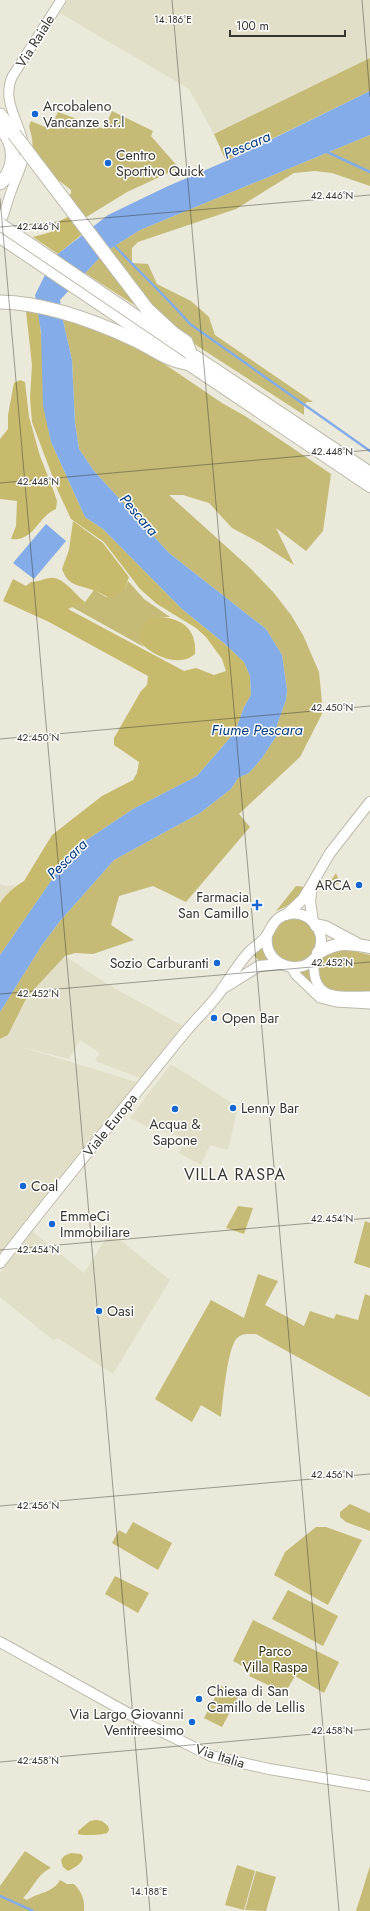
<svg xmlns="http://www.w3.org/2000/svg" width="370" height="1911" font-family="Jost,sans-serif">
<style>
.built{fill:#e2dfc8}
.green{fill:#c5ba76}
.forest{fill:#c7ba6d}
.water{fill:#83ace9}
.lines{fill:none;stroke-linecap:round;stroke-linejoin:round}
.stream{stroke:#83ace9;stroke-width:2.5}
.tertiary-casing{stroke:#bcbaab;stroke-width:11}
.secondary-casing{stroke:#bcbaab;stroke-width:12}
.trunk-casing{stroke:#bcbaab;stroke-width:14}
.motorway-casing{stroke:#bcbaab;stroke-width:15}
.tertiary{stroke:#fff;stroke-width:9}
.secondary{stroke:#fff;stroke-width:10}
.trunk{stroke:#fff;stroke-width:12}
.motorway{stroke:#fff;stroke-width:13}
.trunk-bridge-casing{stroke:#bcbaab;stroke-width:14;stroke-linecap:butt}
.motorway-bridge-casing{stroke:#bcbaab;stroke-width:15;stroke-linecap:butt}
.trunk-bridge{stroke:#fff;stroke-width:12}
.motorway-bridge{stroke:#fff;stroke-width:13}
.ticks{fill:none;stroke:#36352f;stroke-width:1;stroke-opacity:0.45}
.poi-dot{fill:#1667d1;stroke:#fff;stroke-width:1.5}
.labels{text-anchor:middle;stroke-width:3;stroke-linejoin:round;paint-order:stroke}
.street-label{font-size:14px;fill:#36352f;stroke:#fff}
.poi-label{font-size:14px;fill:#36352f;stroke:#fff;text-anchor:start}
.park-label{font-size:14px;fill:#35300d;stroke:#fff}
.water-label{font-size:15px;font-style:italic;fill:#053c82;stroke:#fff}
.quarter-label{font-size:16px;letter-spacing:1px;fill:#36352f;stroke:#fff}
.ticks-label{font-size:10px;text-anchor:middle;fill:#36352f;stroke:#fff;stroke-width:3;stroke-linejoin:round;paint-order:stroke}
</style>
<rect width="100%" height="100%" fill="#ebe9d9"/>
<g class="built">
<path d="M68,0H370V58L214,134L189,89L60,13Z"/>
<path d="M0,884L5,886L16,885L0,903Z"/>
<path d="M65,956L107,984L183,1026L140,1078L95,1061L100,1053L80,1040L69,1059L18,1046L137,1082L0,1256V1039L8,1035L27,997Z"/>
<path d="M171,1064L238,1107L228,1150L210,1145L201,1165L179,1153L186,1138L148,1127L130,1118Z"/>
<path d="M32,1231L84,1273L110,1232L170,1280L113,1374L58,1338L53,1340L0,1297V1273Z"/>
</g>
<g class="green">
<path d="M370,58V91L226,161L214,134Z"/>
<path d="M112,111L153,131L151,136L179,168L127,192L83,219L65,196L71,194V190L52,175L33,150L32,138L29,126L31,121L50,129L58,112L104,129Z"/>
<path d="M370,135V186L332,173L315,171L294,173L236,209L138,242L132,248V263L148,264L157,284L191,301L209,317L215,335L313,402H307L304,405V415L85,273L105,252L140,230Z"/>
<path d="M62,316L132,342L222,403L245,416L331,474L323,531L306,551L276,528L294,565L260,543L232,528L209,503L183,495H169L250,568L274,593L291,615L303,635L319,672L323,712L300,757L239,814L250,827L186,902L153,886L119,896L111,925L134,940L93,954L75,953L65,956L27,997L8,1035L0,1039V1012L42,945L60,921L114,860L200,813L231,789L238,778L249,773L262,758L277,735V725L286,700L287,690L282,655L266,629L169,553L94,471L79,449L75,423L72,360Z"/>
<path d="M128,581L144,599L170,617H154L139,641L144,647L72,607L85,602L94,590L106,597L125,588Z"/>
<path d="M336,873L340,883L330,887L332,879Z"/>
<path d="M296,886L305,887C300,900 288,906 276,911Z"/>
<circle cx="294" cy="941" r="22"/>
<path d="M262,944L268,961L261,963L253,954Z"/>
<path d="M342,948L370,955V993L333,991L320,985C317,960 317,958 342,948Z"/>
<path d="M311,968L314,987L299,972Z"/>
<path d="M238,1206L253,1208L244,1234L226,1228Z"/>
<path d="M365,1221L370,1223V1268L354,1263Z"/>
<path d="M258,1274L278,1281L265,1305L304,1326L310,1311L334,1319L336,1314L358,1320L365,1294L370,1296V1397L256,1334C250,1334 243,1333 238,1337C227,1346 223,1401 221,1417L201,1405L192,1422L155,1399L211,1300L244,1318Z"/>
<path d="M350,1504L370,1513V1531L346,1522L340,1517V1512Z"/>
<path d="M133,1522L172,1543L158,1570L112,1543L119,1530L126,1534Z"/>
<path d="M316,1527H326L362,1540L328,1605L274,1575L285,1552Z"/>
<path d="M115,1576L149,1593L138,1613L105,1594Z"/>
<path d="M288,1590L338,1616L323,1646L272,1619Z"/>
<path d="M253,1620L339,1662L324,1693L295,1676L285,1693L249,1676L252,1671L233,1661Z"/>
<path d="M221,1686L239,1695L222,1727L204,1718Z"/>
<path d="M25,1851L51,1868C37,1874 33,1889 23,1898L27,1900C39,1892 53,1893 60,1880L67,1884H74C82,1892 85,1900 84,1911H0V1886Z"/>
<path d="M237,1865L255,1871L244,1910L225,1905Z"/>
<path d="M370,1866V1911H356Z"/>
<path d="M256,1871L276,1877L266,1911L245,1910Z"/>
</g>
<g class="forest">
<path d="M71,213L86,231L58,254L33,237L51,232L55,223L68,217Z"/>
<path d="M26,311L39,314L51,442L85,517L103,529L182,609L225,644L244,662L250,676L251,695L244,707L235,732L197,776L133,809L73,849L0,955V903C6,894 14,887 24,881L52,835L102,796L133,780L137,773L139,762L114,745V738L141,691L147,685L148,676L49,622L3,601L13,579L26,586L31,582C38,582 43,579 50,578C63,576 75,595 85,602L68,609L184,671L196,668L214,675L226,671L222,659L206,637L196,628L157,604L140,589L104,542L71,519L58,491L32,422L30,398L32,365Z"/>
<path d="M20,380L25,382L29,417L40,456L53,489L57,501L56,509C37,517 34,542 11,539L16,526L17,501L0,499V439L8,429V415L14,383Z"/>
<path d="M73,521L103,543L129,577L125,588L112,598C106,597 101,593 95,591C79,584 69,588 62,569L69,550Z"/>
<path d="M154,617C179,616 197,627 195,654C179,668 152,656 139,641C139,629 143,621 154,617Z"/>
<path d="M96,1820L102,1821L108,1826L109,1830L107,1833C102,1835 82,1836 78,1834V1831L90,1821Z"/>
<path d="M71,1853L81,1854L83,1857C82,1864 74,1868 68,1871L63,1867L61,1860L64,1856Z"/>
</g>
<g class="water">
<path d="M370,91V135L140,230L105,252L60,300L62,316L72,360L75,423L79,449L94,471L169,553L266,629L282,655L287,690L286,700L277,725V735L262,758L249,773L238,778L231,789L200,813L114,860L60,921L42,945L0,1012V955L73,849L133,809L197,776L235,732L244,707L251,695L250,676L244,662L225,644L182,609L103,529L85,517L51,442L43,406L41,332L35,295L54,257L108,215L166,187L238,156Z"/>
<path d="M46,524L66,541L34,579L13,563Z"/>
</g>
<g class="lines">
<g class="stream">
<path d="M327,152L370,172"/>
<path d="M113,244C138,271 166,296 190,324L370,451"/>
<path d="M0,1896L33,1911"/>
</g>
<g class="tertiary-casing">
<g id="tertiary">
<path d="M2,219C6,209 8,199 12,189C16,177 23,166 24,154C25,126 0,105 12,77L61,0"/>
<path d="M314,959C311,1002 337,996 370,996"/>
<path d="M291,967L296,975L320,998L336,1002L370,1004"/>
</g>
</g>
<g class="secondary-casing">
<g id="secondary">
<path d="M312,887L310,901L313,922"/>
<path d="M286,915L303,899L330,853L370,802"/>
<path d="M222,989L259,966L281,964"/>
<path d="M0,1263C37,1215 75,1168 113,1121C138,1091 162,1060 187,1030C199,1016 213,1003 223,988C231,976 239,963 249,952C255,946 263,942 267,935C271,929 272,923 279,918C288,912 301,912 310,919C317,925 322,934 321,943C317,979 262,973 267,935"/>
<path d="M0,1642L151,1726L211,1756L269,1769L370,1786"/>
</g>
</g>
<g class="trunk-casing">
<g id="trunk">
<path d="M0,237L370,486"/>
<path d="M190,353L370,473"/>
<path d="M316,925L325,927L355,943"/>
<path d="M318,953C338,941 348,943 370,947"/>
</g>
</g>
<g class="motorway-casing">
<g id="motorway">
<path d="M0,115L13,132"/>
<path d="M0,128C16,142 17,169 0,183"/>
<path d="M0,302C46,303 92,320 133,339C151,347 166,360 186,363"/>
</g>
</g>
<use href="#tertiary" class="tertiary"/>
<use href="#secondary" class="secondary"/>
<use href="#trunk" class="trunk"/>
<use href="#motorway" class="motorway"/>
<g class="trunk-bridge-casing">
<path id="trunk-bridge" d="M0,224L190,353"/>
</g>
<g class="motorway-bridge-casing">
<path id="motorway-bridge" d="M14,134L147,309L173,333L186,342L190,353"/>
</g>
<use href="#trunk-bridge" class="trunk-bridge"/>
<use href="#motorway-bridge" class="motorway-bridge"/>
</g>
<path class="ticks" d="M172,0L339,1911M362,0L370,97M0,198L150,1911M0,227L370,195M0,483L370,450M0,739L370,706M0,994L370,962M0,1250L370,1218M0,1506L370,1474M0,1762L370,1729"/>
<g class="poi-dot">
<circle cx="35" cy="114" r="4"/>
<circle cx="108" cy="163" r="4"/>
<circle cx="359" cy="885" r="4"/>
<path d="M255 899h4v4h4v4h-4v4h-4v-4h-4v-4h4z"/>
<circle cx="217" cy="963" r="4"/>
<circle cx="214" cy="1018" r="4"/>
<circle cx="233" cy="1108" r="4"/>
<circle cx="175" cy="1109" r="4"/>
<circle cx="23" cy="1186" r="4"/>
<circle cx="52" cy="1224" r="4"/>
<circle cx="99" cy="1311" r="4"/>
<circle cx="199" cy="1699" r="4"/>
<circle cx="192" cy="1722" r="4"/>
</g>
<g class="labels">
<g class="street-label">
<text transform="translate(35 41) rotate(-58)" y="5">Via Raiale</text>
<text transform="translate(110 1125) rotate(-51)" y="5">Viale Europa</text>
<text transform="translate(220 1756) rotate(17)" y="5">Via Italia</text>
</g>
<g class="poi-label">
<text x="43" y="111">Arcobaleno<tspan x="43" dy="16">Vancanze s.r.l</tspan></text>
<text x="116" y="160">Centro<tspan x="116" dy="16">Sportivo Quick</tspan></text>
<text x="351" y="890" text-anchor="end">ARCA</text>
<text x="249" y="902" text-anchor="end">Farmacia<tspan x="249" dy="16">San Camillo</tspan></text>
<text x="209" y="968" text-anchor="end">Sozio Carburanti</text>
<text x="222" y="1023">Open Bar</text>
<text x="241" y="1113">Lenny Bar</text>
<text x="175" y="1129" text-anchor="middle">Acqua &amp;<tspan x="175" dy="16">Sapone</tspan></text>
<text x="31" y="1191">Coal</text>
<text x="60" y="1221">EmmeCi<tspan x="60" dy="16">Immobiliare</tspan></text>
<text x="107" y="1316">Oasi</text>
<text x="207" y="1696">Chiesa di San<tspan x="207" dy="16">Camillo de Lellis</tspan></text>
<text x="184" y="1719" text-anchor="end">Via Largo Giovanni<tspan x="184" dy="16">Ventitreesimo</tspan></text>
</g>
<g class="park-label">
<text x="275" y="1656">Parco<tspan x="275" dy="16">Villa Raspa</tspan></text>
</g>
<g class="water-label">
<text transform="translate(247 145) rotate(-23)" y="5">Pescara</text>
<text transform="translate(139 515) rotate(49)" y="5">Pescara</text>
<text x="257" y="735">Fiume Pescara</text>
<text transform="translate(67 859) rotate(-45)" y="5">Pescara</text>
</g>
<g class="quarter-label">
<text x="235" y="1180">VILLA RASPA</text>
</g>
</g>
<g class="ticks-label">
<text x="173" y="23">14.186°E</text>
<text x="332" y="199">42.446°N</text>
<text x="38" y="230">42.446°N</text>
<text x="332" y="455">42.448°N</text>
<text x="38" y="485">42.448°N</text>
<text x="332" y="711">42.450°N</text>
<text x="38" y="741">42.450°N</text>
<text x="332" y="966">42.452°N</text>
<text x="38" y="997">42.452°N</text>
<text x="332" y="1222">42.454°N</text>
<text x="38" y="1253">42.454°N</text>
<text x="332" y="1478">42.456°N</text>
<text x="38" y="1509">42.456°N</text>
<text x="332" y="1734">42.458°N</text>
<text x="38" y="1764">42.458°N</text>
<text x="149" y="1895">14.188°E</text>
</g>
<path d="M230 30v6h115v-6" fill="none" stroke="#36352f" stroke-width="2"/>
<text x="236" y="30" font-size="12" fill="#36352f" stroke="#ffffff" stroke-width="3" paint-order="stroke">100 m</text>
</svg>
